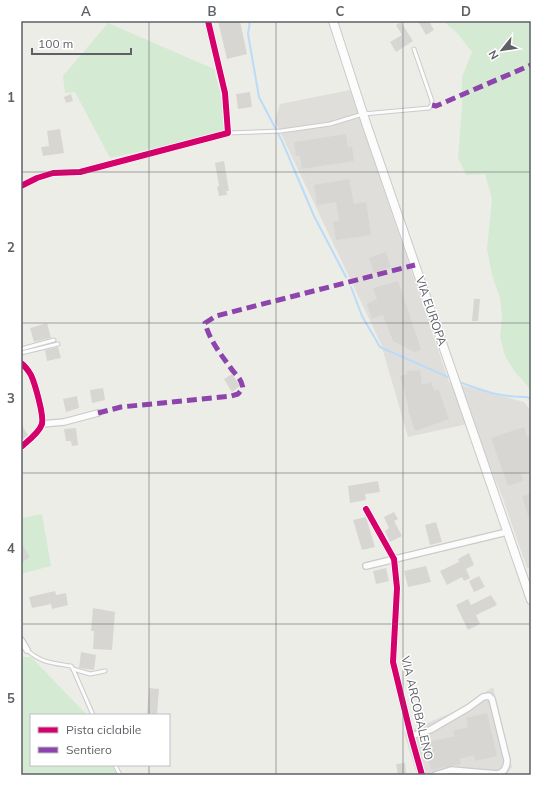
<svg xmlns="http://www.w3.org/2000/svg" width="552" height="796" font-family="Mulish,sans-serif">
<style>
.industrial{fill:#e0dedb}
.green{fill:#d5ead3}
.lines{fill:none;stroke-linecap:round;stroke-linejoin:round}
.stream{stroke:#bbdcf8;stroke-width:2}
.building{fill:#d7d6d3}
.lane-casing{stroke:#cacbca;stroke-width:5}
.street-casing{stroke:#cacbca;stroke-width:8}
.secondary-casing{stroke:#c9cac8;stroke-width:10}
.lane{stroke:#fcfcfc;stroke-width:3}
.street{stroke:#fcfcfc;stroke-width:5.5}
.secondary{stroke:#fcfcfc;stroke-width:8}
.quiet{stroke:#8e44ad;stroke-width:5;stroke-dasharray:10 5;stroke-linecap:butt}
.cycleway-casing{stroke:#fff;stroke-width:8}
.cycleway{stroke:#d6006c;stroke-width:6}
.grid{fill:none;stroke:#5d6166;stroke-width:1;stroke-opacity:0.55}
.labels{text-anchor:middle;stroke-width:3;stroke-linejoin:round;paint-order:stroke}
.street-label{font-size:12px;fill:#5d6166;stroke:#fff}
.neatline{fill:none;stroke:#5d6166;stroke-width:1.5}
.grid-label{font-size:13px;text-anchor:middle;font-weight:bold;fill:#5d6166}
</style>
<rect width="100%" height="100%" fill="#edede8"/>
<g class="industrial">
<path d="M350,90L449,382L524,402L531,411V567L527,568L502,496L472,423L408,437L381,344L275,121L280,104Z"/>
<path d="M493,687L512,767L506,775H417L404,733L460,709Z"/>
</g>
<g class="green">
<path d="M443,21H531V390L515,372L505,356L500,337L502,316L500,298L492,275L487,249L492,199L485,174L466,175L458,158L462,107V77L472,52L457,33Z"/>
<path d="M108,23L214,69L222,99L225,133L110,158L75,92L65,93L63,76Z"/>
<path d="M42,514L51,566L21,574V518Z"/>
<path d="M21,657H31L87,715H31V765H114L119,775H21Z"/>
</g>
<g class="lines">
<g class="stream">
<path d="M250,21L248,34L259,97L282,141L314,216L346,277"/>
<path d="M351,287L362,316L380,347L448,377"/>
<path d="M462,383C486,392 501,397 527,397L531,400"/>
</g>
</g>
<g class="building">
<path d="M218,21H240L247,54L227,59Z"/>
<path d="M418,21H429L434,30L426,35Z"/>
<path d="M401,22L413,41L396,52L390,42L402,35L396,25Z"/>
<path d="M250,92L252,107L238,109L236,94Z"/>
<path d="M71,94L73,101L66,103L64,97Z"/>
<path d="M60,129L64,153L43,156L41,147L49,146L47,131Z"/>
<path d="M346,134L348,147L352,146L354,161L302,169L300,156H296L294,142Z"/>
<path d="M224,161L229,191H226L227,195L219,196L217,187L219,186L215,163Z"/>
<path d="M349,179L354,204L366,202L371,235L336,240L333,222L339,221L336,202L317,205L314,185Z"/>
<path d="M386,252L391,267L374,273L369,258Z"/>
<path d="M398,281L421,349L415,352L393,341L383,315L372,319L367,304L377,299L373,288Z"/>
<path d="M474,299H480L478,321H472Z"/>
<path d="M47,323L51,338L34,342L30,328Z"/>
<path d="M58,347L61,358L47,361L45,350Z"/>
<path d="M420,370L422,385L431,382L434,391L438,389L449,419L415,431L408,410L409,409L400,376L407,374V371Z"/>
<path d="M232,374L240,386L232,392L224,379Z"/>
<path d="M103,388L105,400L92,403L90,390Z"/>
<path d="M77,396L79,408L66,412L63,399Z"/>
<path d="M21,424L28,435L21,441Z"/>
<path d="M524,427L527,437L531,436V471L521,474L523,481L508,486L491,438Z"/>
<path d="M76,428L78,445L72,446L71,441H66L64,429Z"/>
<path d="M378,481L380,492L365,494L366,500L350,503L348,486Z"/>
<path d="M531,493V521H530L522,497Z"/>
<path d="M394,512L398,519L394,521L402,536L390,542L385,531L389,528L384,517Z"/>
<path d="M366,517L375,547L362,550L353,520Z"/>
<path d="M436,522L442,542L430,545L425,525Z"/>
<path d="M21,543L30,557L21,563Z"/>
<path d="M469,553L474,565L466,569L470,578L464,581L462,577L447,585L440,571L459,562L458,559Z"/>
<path d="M426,566L431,582L408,587L404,571Z"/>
<path d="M386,568L389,581L376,584L373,571Z"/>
<path d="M479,576L485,587L474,592L469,581Z"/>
<path d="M55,591L56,595L66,593L68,605L52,609L51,604L32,608L29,597Z"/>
<path d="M491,595L497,605L476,615L480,624L468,630L456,605L468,599L471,605Z"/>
<path d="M93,608L115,612L112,650L93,649L94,631H91Z"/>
<path d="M81,652L96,655L94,670L79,668Z"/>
<path d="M149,688L159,689L157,715H147Z"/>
<path d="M487,713L497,756L475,761L474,755L460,759L461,764L431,770L424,743L455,736L453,731L468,727L466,718Z"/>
<path d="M405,763L406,773L398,775L396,764Z"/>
</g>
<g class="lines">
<g class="lane-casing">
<g id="lane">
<path d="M228,133L281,131L330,124L363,114L429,108L432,105V101L414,49"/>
<path d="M21,349L54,340"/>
<path d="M21,353L58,344"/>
<path d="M27,650C41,663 53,663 71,666L73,669L93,715"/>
<path d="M73,669L90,674L105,671"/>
<path d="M115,765L120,775"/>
</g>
</g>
<g class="street-casing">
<g id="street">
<path d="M21,186L37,178L53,173L80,172L228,133L225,93L208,21"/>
<path d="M21,363C25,366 28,370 31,375C35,384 44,415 42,424C39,433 28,441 21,447"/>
<path d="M42,424L64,422L98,413"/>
<path d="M366,509L394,559L397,588L393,662L411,736L422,775"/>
<path d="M366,566L507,532"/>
<path d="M21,640L27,650"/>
<path d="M411,736L430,730L468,708L483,697L489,696L492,699L507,760C507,766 505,772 498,774L451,770L435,775"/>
</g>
</g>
<g class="secondary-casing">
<path id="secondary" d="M333,21L367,126L531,600"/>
</g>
<use href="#lane" class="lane"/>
<use href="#street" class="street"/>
<use href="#secondary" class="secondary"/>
<g class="quiet">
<path d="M432,105L436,106L531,65"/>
<path d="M98,413L121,407L231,396L238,394L243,388C241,377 236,376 230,367C220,353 210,341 205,323L216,316L415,265"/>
</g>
<g class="cycleway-casing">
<g id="cycleway">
<path d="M21,186L37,178L53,173L80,172L228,133L225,93L208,21"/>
<path d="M21,363C25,366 28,370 31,375C35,384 44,415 42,424C39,433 28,441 21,447"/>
<path d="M366,509L394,559L397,588L393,662L411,736L422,775"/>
</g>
</g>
<use href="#cycleway" class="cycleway"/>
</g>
<path class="grid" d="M149,21V715M276,21V775M403,21V775M21,172H531M21,323H531M21,473H531M21,624H531M149,765V775"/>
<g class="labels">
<g class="street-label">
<text transform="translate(431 311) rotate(71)" y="4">VIA EUROPA</text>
<text transform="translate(417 708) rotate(77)" y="4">VIA ARCOBALENO</text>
</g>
</g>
<rect width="552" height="796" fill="none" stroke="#ffffff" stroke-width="44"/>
<rect x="30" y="714" width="140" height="52" fill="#ffffff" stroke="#bec0c2"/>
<rect x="38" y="727" width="20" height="6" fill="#d6006c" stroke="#bec0c2"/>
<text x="66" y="734" font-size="12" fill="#5d6166">Pista ciclabile</text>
<rect x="38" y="747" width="20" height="6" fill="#8e44ad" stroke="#bec0c2"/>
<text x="66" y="754" font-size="12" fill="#5d6166">Sentiero</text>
<g transform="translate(502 50) rotate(240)" stroke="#ffffff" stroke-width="3" paint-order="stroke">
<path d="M0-3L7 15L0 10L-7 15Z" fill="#5d6166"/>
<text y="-6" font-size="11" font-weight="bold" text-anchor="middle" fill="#5d6166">N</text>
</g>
<path d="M32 48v6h99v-6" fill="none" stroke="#5d6166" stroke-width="2"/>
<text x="38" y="48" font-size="12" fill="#5d6166" stroke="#ffffff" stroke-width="3" paint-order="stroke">100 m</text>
<rect x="22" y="22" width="508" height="752" class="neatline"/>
<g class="grid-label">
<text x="86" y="16">A</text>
<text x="212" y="16">B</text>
<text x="340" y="16">C</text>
<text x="466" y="16">D</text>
<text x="11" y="102">1</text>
<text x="11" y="252">2</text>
<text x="11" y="403">3</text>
<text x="11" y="553">4</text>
<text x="11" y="703">5</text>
</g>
</svg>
